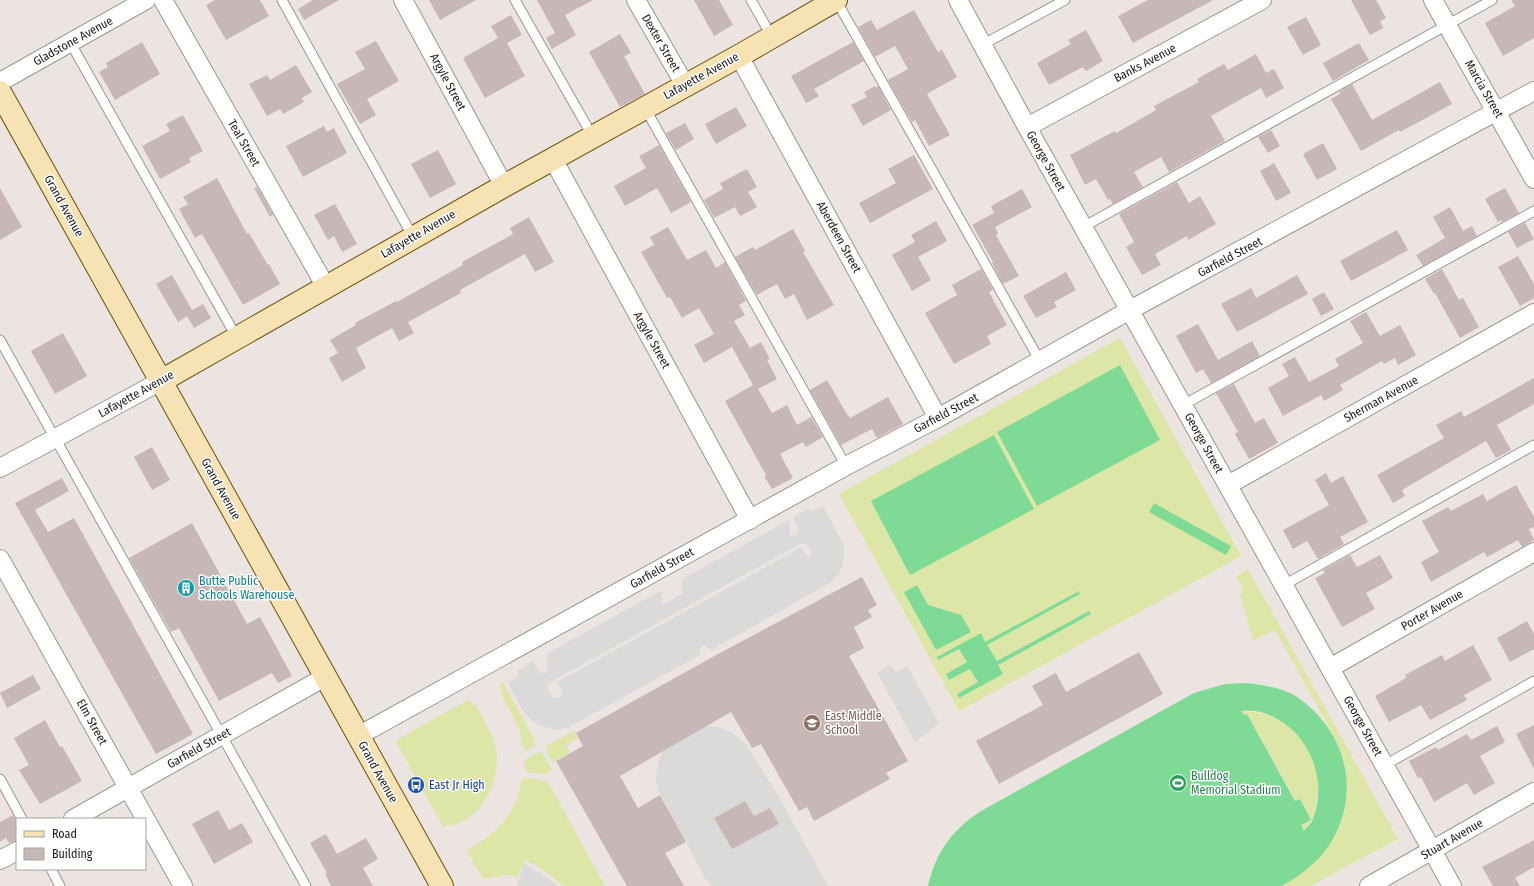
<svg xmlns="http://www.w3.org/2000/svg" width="1534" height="886" font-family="'Fira Sans Condensed',sans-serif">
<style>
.grass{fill:#dce6a6;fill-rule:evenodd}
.pitch{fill:#7fda96;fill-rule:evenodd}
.parking{fill:#dadada;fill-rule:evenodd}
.building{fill:#c7b8b7}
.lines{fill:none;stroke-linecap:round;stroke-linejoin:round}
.lane-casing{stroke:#979797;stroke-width:11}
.street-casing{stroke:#979797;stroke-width:20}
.secondary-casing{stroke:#6b5208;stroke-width:24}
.lane{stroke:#fff;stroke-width:9}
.street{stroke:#fff;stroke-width:18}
.secondary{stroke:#f6e2b3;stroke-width:22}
.labels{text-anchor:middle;stroke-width:3;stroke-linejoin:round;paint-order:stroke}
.street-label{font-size:12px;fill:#1a1a1a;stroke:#fff}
.culture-label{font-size:12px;fill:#0d838f;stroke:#fff;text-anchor:start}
.education-label{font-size:12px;fill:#785e54;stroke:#fff;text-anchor:start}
.leisure-label{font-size:12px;fill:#27864d;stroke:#fff;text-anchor:start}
.transit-label{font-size:12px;fill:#164399;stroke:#fff;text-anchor:start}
</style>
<rect width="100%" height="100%" fill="#ece4e0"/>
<g class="grass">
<path d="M1120,338L1241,556L959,711L839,494ZM1154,503L1231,546L1149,512ZM917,585L928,605L904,592ZM1079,591L1080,594L987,644L996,662L1089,611L1091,614L998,665L1003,674L957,694L978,683L970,669L949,680L946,674L967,662L959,649L939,660L980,633L985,642Z"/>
<path d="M1248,569L1398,839L1310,886H1286L1285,884L1328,847L1341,822L1347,796L1345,763L1335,738L1275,630L1253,641L1240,594L1243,589L1236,576Z"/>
<path d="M502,681L521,715L524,719C525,728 536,735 535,745L526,751C521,745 521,735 518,727C513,713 501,700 500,684Z"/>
<path d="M468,700C477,705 482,715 486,724C492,735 496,746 497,759C498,788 476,826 443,826L396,742L398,739Z"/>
<path d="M1241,711C1291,710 1326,755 1316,804C1315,809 1315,814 1313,819C1311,823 1307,827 1304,831L1301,825L1311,820L1300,799L1296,801L1247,714L1244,716Z"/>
<path d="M574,731L578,738L566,745L570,752L553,762L546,750L548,745Z"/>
<path d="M539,752L542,753L552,770L545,774L527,772L524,767L525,759Z"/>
<path d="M527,778L546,781L548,782L605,886H564L542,869L525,860L518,876L504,875L483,879L467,851C497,832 515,817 522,780Z"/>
</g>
<g class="pitch">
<path d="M1120,365L1160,440L1037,506L997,432Z"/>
<path d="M994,435L1034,509L910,575L871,501Z"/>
<path d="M1154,503L1231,546L1226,555L1149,512Z"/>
<path d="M917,585L928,605L961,615L971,632L936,650L904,592Z"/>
<path d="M1079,591L1080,594L987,645L997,661L1089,611L1091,614L998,665L1003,674L959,698L957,694L978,682L970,669L949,680L946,674L967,662L959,649L938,660L937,657L981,633L985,642Z"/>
<path d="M1247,683C1262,685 1284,688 1297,697C1347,731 1363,795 1328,847C1317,863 1299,876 1282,886H928C936,852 952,830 981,811L1194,693L1225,684ZM1241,711C1255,709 1267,713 1279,720C1312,739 1327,783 1313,819C1312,823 1307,827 1304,831L1301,825L1311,820L1300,799L1295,801L1247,714L1244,715Z"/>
</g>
<g class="parking">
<path d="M823,506L844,545V557L841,570L839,574L830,583L711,650L704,645L700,648V655L567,728L557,730L539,725L528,717L523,711L508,683L518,677L519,672L517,671L532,661L540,673H545L547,670L548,653L662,590V605L682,594V579L789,520L790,536L791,537L797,534L799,531V528L793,518L808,508L811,511ZM802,543L807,544L812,554L811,556H807L802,547L557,682L563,691L562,694L559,698L552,697L547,687L549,683Z"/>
<path d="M890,665L894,670L897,672L907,666L939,723L915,742L877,673Z"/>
<path d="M703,726L719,727L728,731L737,736L744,742L779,797L828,886H712L705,878L658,789L656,779L659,760L664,750ZM745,801L754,816L770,808L779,824L732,849L715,818Z"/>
<path d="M524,864L542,874L558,886H517Z"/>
</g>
<g class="building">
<path d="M215,0H260L269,16L226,40L206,5Z"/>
<path d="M313,0H339L304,20L298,9Z"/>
<path d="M429,0H476L440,20Z"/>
<path d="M537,0H593L565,15L576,35L552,49L546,38L555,33Z"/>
<path d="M694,0H719L733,25L714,36Z"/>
<path d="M1148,0H1213L1133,43L1118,16Z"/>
<path d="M1351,0H1376L1386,18L1380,21L1383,28L1370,35Z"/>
<path d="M1511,0H1534V38L1503,56L1485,23L1515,6Z"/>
<path d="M914,10L938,52L942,50L957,77L927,94L950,135L929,146L915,120L912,122L888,80L908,69L895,46L875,57L858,27L871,20L877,30Z"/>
<path d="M511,15L522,35L507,43L525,76L485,98L463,58L498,38L491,26Z"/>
<path d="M1306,17L1321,45L1303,55L1287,27Z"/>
<path d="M1086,30L1103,61L1086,71L1083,67L1049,85L1037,63L1071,44L1068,40Z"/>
<path d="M620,34L631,53L624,56L645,94L620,107L589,52Z"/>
<path d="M376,41L399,81L367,99L376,115L360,124L337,84L365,69L355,52Z"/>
<path d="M142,42L160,74L115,100L99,72L108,67L106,63Z"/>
<path d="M853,42L864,61L814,89L819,96L806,103L791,76Z"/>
<path d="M1359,43L1369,60L1333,81L1323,63Z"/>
<path d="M1256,54L1266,73L1274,69L1284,88L1266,98L1261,88L1211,116L1225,141L1169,172L1161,157L1134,172L1143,187L1113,204L1110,199L1108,200L1096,179L1085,185L1070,155L1115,131L1116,133L1156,110L1154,106L1199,82L1197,79L1224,64L1228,70Z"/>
<path d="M296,65L312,92L302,98L304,102L283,114L280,109L267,116L249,84L267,75L270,80Z"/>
<path d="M1440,82L1452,104L1400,132L1399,130L1361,151L1331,99L1340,94L1339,92L1352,84L1372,120Z"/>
<path d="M875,86L876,88L878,86L891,110L863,126L851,105L867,97L864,92Z"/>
<path d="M736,107L747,126L716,144L705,124Z"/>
<path d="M183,115L203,151L189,158L191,162L160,179L142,146L170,131L166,124Z"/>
<path d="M685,123L694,139L676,150L666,133Z"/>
<path d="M324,126L327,132L334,128L347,153L303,177L286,146Z"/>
<path d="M1271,130L1280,146L1268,153L1258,137Z"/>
<path d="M1323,143L1337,169L1317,180L1303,154Z"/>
<path d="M659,145L691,202L671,213L657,188L625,206L614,186L646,168L639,156Z"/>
<path d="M438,150L456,184L430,198L411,164Z"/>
<path d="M914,155L933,189L870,223L859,203L896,183L888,169Z"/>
<path d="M1274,163L1291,193L1276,201L1260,171Z"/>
<path d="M747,169L757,187L748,192L757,207L740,216L735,207L714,218L704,200L723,189L720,183Z"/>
<path d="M217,178L247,234L249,233L268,265L269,264L280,284L243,305L202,234L195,238L179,209L188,204L183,197Z"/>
<path d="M1177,182L1189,203L1200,196L1216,224L1188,240L1187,236L1155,254L1161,265L1142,275L1126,247L1134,242L1119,214Z"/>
<path d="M257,187L273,215L270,217L254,188Z"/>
<path d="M0,188L22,227L0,240Z"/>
<path d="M1505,188L1519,213L1502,222L1501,220L1498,222L1485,199Z"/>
<path d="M1022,189L1032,207L995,227L998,233L996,235L1019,276L1003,284L992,263L993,262L972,225L994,213L991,206Z"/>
<path d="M335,204L357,244L342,252L334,236L328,240L314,215Z"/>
<path d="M1450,207L1463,231L1472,226L1477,236L1423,266L1416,255L1445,238L1433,217Z"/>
<path d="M529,217L554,262L535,272L525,254L460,290L461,293L408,322L414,333L399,341L392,328L356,348L366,368L342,382L329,358L338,353L330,340L356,325L355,323L396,301L397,302L463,265L462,262L513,234L510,228Z"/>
<path d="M936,221L947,241L918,257L931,280L912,291L892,255L915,242L911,235Z"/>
<path d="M1525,223L1534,239L1517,248L1508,232Z"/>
<path d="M668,227L687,260L706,250L716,268L725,262L746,301L739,305L745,315L734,321L750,348L761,342L770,359L767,360L777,379L758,389L772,413L787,405L797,425L811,417L823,437L806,447L803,442L780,454L793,478L772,489L764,476L766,475L725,401L753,385L732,347L704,363L694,345L714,334L699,308L682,318L670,297L667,298L641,252L654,245L650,237Z"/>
<path d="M793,229L805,251L803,252L834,305L807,320L794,294L785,299L777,284L757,295L735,257L753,247L755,250Z"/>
<path d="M1397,230L1408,250L1351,281L1340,261Z"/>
<path d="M1518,256L1534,284V298L1520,306L1498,267Z"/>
<path d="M981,269L993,290L989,292L1007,325L987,336L991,344L954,364L925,313L957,295L952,285Z"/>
<path d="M1442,269L1459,300L1463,298L1479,327L1460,338L1435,293L1434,294L1425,279Z"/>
<path d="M1066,272L1076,290L1054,302L1057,307L1036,318L1023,296Z"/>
<path d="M172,275L192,310L203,304L211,318L194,328L187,316L178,322L156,284Z"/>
<path d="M1297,275L1308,294L1237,332L1221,304L1251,288L1256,298Z"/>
<path d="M1324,292L1334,309L1321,316L1312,299Z"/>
<path d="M1366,312L1380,336L1400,325L1416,355L1398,365L1395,358L1384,364L1382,361L1340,385L1343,390L1324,401L1321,395L1283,416L1268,388L1289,376L1282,364L1295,357L1309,382L1339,366L1335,359L1363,343L1350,321Z"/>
<path d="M1198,324L1218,360L1252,341L1260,356L1211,383L1203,369L1196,373L1176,336Z"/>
<path d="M63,333L87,376L55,394L31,351Z"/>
<path d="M1534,378V404L1497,425L1511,450L1496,458L1486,441L1402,490L1405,496L1393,503L1377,475L1444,438L1436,425L1461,411L1464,417Z"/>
<path d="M827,380L848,416H849L850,418L888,397L903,424L877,438L872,429L841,445L810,390Z"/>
<path d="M1234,384L1255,423L1264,418L1278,443L1249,459L1235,434L1238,432L1216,393Z"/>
<path d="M152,447L170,480L152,490L134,457Z"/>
<path d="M1326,473L1331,483L1343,476L1368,522L1340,537L1344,544L1318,559L1307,541L1293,549L1283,530L1329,505L1315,480Z"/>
<path d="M62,478L69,491L35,510L48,532L74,518L193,734L156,754L15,503Z"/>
<path d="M1516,485L1534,517V527L1529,529L1534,540L1522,547L1518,540L1487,557L1484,552L1431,582L1421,562L1439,552L1422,521L1448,507L1451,511L1483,494L1487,501Z"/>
<path d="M192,523L247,624L260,617L292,676L278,683L272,673L219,701L179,628L171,632L129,558Z"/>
<path d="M1350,555L1357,567L1380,555L1393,578L1366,593L1375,609L1342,627L1315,578L1325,573L1323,570Z"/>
<path d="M862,577L877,605L868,610L872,617L854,627L864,648L849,656L908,761L886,773L890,779L814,821L807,807L799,811L761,744L752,748L731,712L620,776L638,808L660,795L686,842L665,853L684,886H627L556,761L583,746L576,733L709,659Z"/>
<path d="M1527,621L1534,634V649L1510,662L1497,638Z"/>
<path d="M1473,645L1492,680L1464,695L1467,700L1430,720L1421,705L1389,722L1375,696L1406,678L1405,675L1442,655L1445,661Z"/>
<path d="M1139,652L1163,694L999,784L976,741L1043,705L1032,686L1056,673L1066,692Z"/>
<path d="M33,675L41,689L7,708L0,693Z"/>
<path d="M45,720L60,747L62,746L82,781L40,804L19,770L29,765L14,738Z"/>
<path d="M1534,725V769L1516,734Z"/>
<path d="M1497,726L1505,742L1480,756L1495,783L1474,795L1467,783L1434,802L1421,777L1418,778L1409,761L1436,747L1438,750L1467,734L1471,740Z"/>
<path d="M745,801L754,816L770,808L779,824L732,849L714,818Z"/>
<path d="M218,810L229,830L242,823L253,842L214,864L192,824Z"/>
<path d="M13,815L17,822V841L9,843L6,838L0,842V822Z"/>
<path d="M326,834L337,854L366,838L378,859L363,868L373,886H331L325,874L327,873L310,843Z"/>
<path d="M1534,840V867L1515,878L1520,886H1493L1482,867Z"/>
</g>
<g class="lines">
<g class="lane-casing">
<g id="lane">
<path d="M282,0L413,237"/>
<path d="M515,0L593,137"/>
<path d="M751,0L772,37"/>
<path d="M836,0L1040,361"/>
<path d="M70,42L237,338"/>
<path d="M982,45L1065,0"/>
<path d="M645,108L846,466"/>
<path d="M1083,227L1492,0"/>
<path d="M0,340L306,886"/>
<path d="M1183,405L1534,211"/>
<path d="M1284,585L1534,445"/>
<path d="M1385,765L1534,681"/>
<path d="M0,779L22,819"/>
<path d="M51,869L60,886"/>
</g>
</g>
<g class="street-casing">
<g id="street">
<path d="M163,0L326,287"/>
<path d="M403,0L504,186"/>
<path d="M636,0L685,85"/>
<path d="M958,0L1027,127L1452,886"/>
<path d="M1433,0L1534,179"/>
<path d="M739,56L938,418"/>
<path d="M0,82L146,0"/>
<path d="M1027,127L1262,0"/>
<path d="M553,159L750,520"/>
<path d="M0,468L161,381"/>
<path d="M1228,485L1534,313"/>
<path d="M0,559L183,886"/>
<path d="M1330,668L1534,552"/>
<path d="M358,736L846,466L938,418L1130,310L1534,91"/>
<path d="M73,819L325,677"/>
<path d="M0,860L17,851"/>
<path d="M1369,886L1534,792"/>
</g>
</g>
<g class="secondary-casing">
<g id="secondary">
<path d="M0,92L442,886"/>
<path d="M161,381L504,186L739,56L836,0"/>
</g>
</g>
<use href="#lane" class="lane"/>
<use href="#street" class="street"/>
<use href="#secondary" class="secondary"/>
</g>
<defs>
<g id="building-disc" transform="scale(0.9)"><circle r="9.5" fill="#0f9aa8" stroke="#fff"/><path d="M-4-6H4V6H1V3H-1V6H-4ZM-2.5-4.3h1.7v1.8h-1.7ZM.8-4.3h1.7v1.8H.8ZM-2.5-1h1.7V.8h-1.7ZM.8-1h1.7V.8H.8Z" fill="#fff"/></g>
<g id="school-disc" transform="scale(0.9)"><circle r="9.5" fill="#8d6e63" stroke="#fff"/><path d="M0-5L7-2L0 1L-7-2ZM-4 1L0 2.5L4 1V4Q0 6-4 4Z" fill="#fff"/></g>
<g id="stadium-disc" transform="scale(0.9)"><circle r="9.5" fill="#2e9e5b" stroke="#fff"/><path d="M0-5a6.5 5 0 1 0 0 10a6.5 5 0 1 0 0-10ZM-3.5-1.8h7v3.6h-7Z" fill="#fff"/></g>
<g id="bus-disc" transform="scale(0.9)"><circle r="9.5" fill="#1a4fb4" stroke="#fff"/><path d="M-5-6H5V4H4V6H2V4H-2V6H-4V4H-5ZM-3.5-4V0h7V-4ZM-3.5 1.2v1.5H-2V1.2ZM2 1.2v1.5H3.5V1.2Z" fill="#fff"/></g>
</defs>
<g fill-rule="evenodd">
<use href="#building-disc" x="186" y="588"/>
<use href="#school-disc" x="812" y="723"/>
<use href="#stadium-disc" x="1178" y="783"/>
<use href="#bus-disc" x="416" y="785"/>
</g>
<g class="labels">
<g class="street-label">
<text transform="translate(73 41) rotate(-29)" y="4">Gladstone Avenue</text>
<text transform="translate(661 43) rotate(60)" y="4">Dexter Street</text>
<text transform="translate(1145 63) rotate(-28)" y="4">Banks Avenue</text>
<text transform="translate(701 76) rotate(-29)" y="4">Lafayette Avenue</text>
<text transform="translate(448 82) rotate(62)" y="4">Argyle Street</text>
<text transform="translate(1484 89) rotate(60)" y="4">Marcia Street</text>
<text transform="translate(244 143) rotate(60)" y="4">Teal Street</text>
<text transform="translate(1046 161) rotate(61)" y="4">George Street</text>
<text transform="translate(64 206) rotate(61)" y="4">Grand Avenue</text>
<text transform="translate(418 234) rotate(-30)" y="4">Lafayette Avenue</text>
<text transform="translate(839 237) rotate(61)" y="4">Aberdeen Street</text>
<text transform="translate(1230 257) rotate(-28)" y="4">Garfield Street</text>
<text transform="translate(652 340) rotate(61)" y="4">Argyle Street</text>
<text transform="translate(136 394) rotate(-29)" y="4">Lafayette Avenue</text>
<text transform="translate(1381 399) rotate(-29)" y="4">Sherman Avenue</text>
<text transform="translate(946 413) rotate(-28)" y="4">Garfield Street</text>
<text transform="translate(1204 443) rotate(61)" y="4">George Street</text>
<text transform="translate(221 489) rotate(61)" y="4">Grand Avenue</text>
<text transform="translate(662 568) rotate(-29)" y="4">Garfield Street</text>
<text transform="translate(1432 610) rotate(-30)" y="4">Porter Avenue</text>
<text transform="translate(92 722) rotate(61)" y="4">Elm Street</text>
<text transform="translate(1363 726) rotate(61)" y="4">George Street</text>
<text transform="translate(199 748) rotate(-29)" y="4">Garfield Street</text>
<text transform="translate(378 772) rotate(61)" y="4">Grand Avenue</text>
<text transform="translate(1452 839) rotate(-30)" y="4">Stuart Avenue</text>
</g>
<g class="culture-label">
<text x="199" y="585">Butte Public<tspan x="199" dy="14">Schools Warehouse</tspan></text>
</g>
<g class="education-label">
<text x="825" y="720">East Middle<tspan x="825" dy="14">School</tspan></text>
</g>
<g class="leisure-label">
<text x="1191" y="780">Bulldog<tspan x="1191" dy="14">Memorial Stadium</tspan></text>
</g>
<g class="transit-label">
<text x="429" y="789">East Jr High</text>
</g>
</g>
<rect x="16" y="818" width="130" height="52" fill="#ffffff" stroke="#a3a3a3"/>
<rect x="24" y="831" width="20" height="6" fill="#f6e2b3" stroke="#a3a3a3"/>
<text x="52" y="838" font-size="12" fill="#1a1a1a">Road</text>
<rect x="24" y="848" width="20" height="12" fill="#c7b8b7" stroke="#a3a3a3"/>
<text x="52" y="858" font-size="12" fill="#1a1a1a">Building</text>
</svg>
